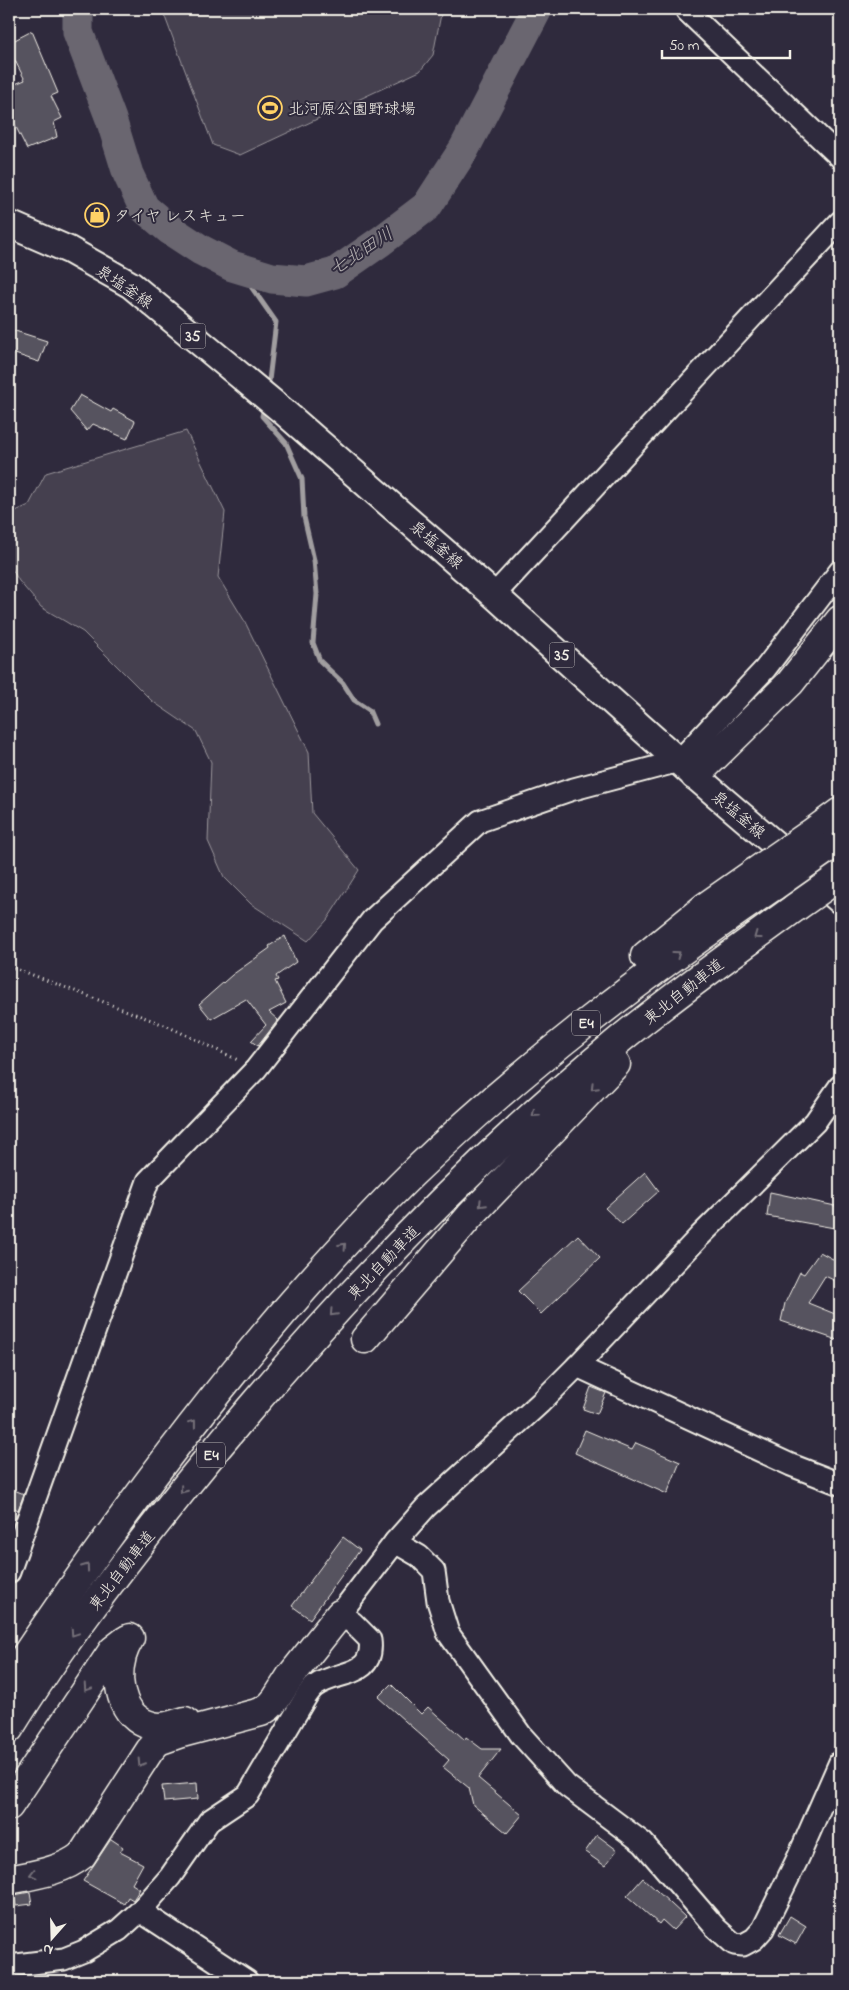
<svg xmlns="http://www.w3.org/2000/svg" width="849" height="1990" font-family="'Indie Flower','Klee One',sans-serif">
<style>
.green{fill:#454050;stroke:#9c989c}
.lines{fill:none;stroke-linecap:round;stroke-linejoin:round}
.stream{stroke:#a19ea0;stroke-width:5}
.river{stroke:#6a6670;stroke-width:31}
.building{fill:#56525f;stroke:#f4f1e8}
.minor-casing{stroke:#f4f1e8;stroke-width:25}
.major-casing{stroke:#f4f1e8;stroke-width:30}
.highway-casing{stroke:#f4f1e8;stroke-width:31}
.path{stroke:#f4f1e8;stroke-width:3;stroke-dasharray:1 4;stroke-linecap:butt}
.minor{stroke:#2f2a3d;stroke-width:21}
.major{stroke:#2f2a3d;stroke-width:26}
.highway{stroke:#2f2a3d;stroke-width:28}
.highway-bridge-casing{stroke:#f4f1e8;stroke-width:31;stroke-linecap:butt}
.highway-bridge{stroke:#2f2a3d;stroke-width:28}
.oneway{stroke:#747079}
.labels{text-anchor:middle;stroke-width:4;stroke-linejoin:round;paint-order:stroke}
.shield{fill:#2f2a3d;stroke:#b9b5b5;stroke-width:1}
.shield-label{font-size:15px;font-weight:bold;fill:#f4f1e8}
.poi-label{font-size:16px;fill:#f4f1e8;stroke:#2f2a3d;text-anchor:start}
.street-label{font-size:16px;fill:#f4f1e8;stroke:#2f2a3d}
.water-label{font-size:18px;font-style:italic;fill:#b6b2b2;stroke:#2f2a3d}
</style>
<rect width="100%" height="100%" fill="#2f2a3d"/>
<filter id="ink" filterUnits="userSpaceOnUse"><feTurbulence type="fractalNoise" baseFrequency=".02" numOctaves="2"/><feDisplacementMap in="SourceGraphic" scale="10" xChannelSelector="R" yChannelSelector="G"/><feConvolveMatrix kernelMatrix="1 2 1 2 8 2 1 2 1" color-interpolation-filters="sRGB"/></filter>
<g filter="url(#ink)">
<g class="green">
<path d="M162,9H442L433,55L420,71L240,155L213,145Z"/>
<path d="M186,431L225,512L218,577L244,620L309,752L312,813L359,870L327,920L308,941L251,904L224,877L208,841L211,762L196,731L152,701L83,632L41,607L19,581L9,564V514L29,505L46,473Z"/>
</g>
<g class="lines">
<g class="stream">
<path d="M238,268L276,322L268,389"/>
<path d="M264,407L262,416L286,443L302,479L304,517L314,560L317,594L313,643L320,661L343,683L354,700L369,710L375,724"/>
</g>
<path class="river" d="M78,9V32L111,119L128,174L144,208L169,229L201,250L232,266L272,278L306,281L335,273L381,241L427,206L464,149L537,9"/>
</g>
<g class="building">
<path d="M32,31L58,93L51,96L62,118L54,122L57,137L27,149L9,113V95L11,94L10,86L25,80L9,49V43Z"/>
<path d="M9,329L47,341L39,362L9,352Z"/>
<path d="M80,395L111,412L113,409L135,421L127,439L93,424L87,431L70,411Z"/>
<path d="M285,936L296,962L276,976L278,980L275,981L286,1003L269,1012L278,1020L258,1046L251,1041L266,1025L246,999L211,1019L199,1004L232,975L270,948L269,946Z"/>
<path d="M645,1172L659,1191L622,1224L605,1208Z"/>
<path d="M770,1192L840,1207V1229L767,1216Z"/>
<path d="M578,1235L600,1258L541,1314L518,1291Z"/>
<path d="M820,1252L840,1263V1283L825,1276L808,1303L840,1316V1341L781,1321L785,1303L800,1272L804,1274Z"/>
<path d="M591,1387L606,1393L597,1414L583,1409Z"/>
<path d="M585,1430L632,1450L636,1443L680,1462L667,1494L575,1453Z"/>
<path d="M9,1488L24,1494L18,1510L9,1505Z"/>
<path d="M343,1537L360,1550L310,1619L292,1606Z"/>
<path d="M391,1684L421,1714L428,1707L465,1740L466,1737L482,1749H501L478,1778L522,1815L507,1833L473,1805L469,1788L443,1767L449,1760L378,1697Z"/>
<path d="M197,1783L198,1799L164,1802L162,1786Z"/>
<path d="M597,1835L617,1850L605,1866L585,1852Z"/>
<path d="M111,1839L123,1847L120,1852L143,1864L132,1884L140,1889L133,1900L128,1897L124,1904L83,1881Z"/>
<path d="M643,1878L685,1917L673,1930L662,1920L659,1924L627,1896Z"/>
<path d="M30,1892L32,1904L16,1906L14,1895Z"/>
<path d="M790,1916L806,1926L796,1944L779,1935Z"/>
</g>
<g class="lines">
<g class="minor-casing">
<g id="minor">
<path d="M687,11L840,157"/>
<path d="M494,595L840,222"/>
<path d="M577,1366L791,1465L840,1484"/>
<path d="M395,1542L419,1556L434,1571L438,1601L448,1633L521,1735L567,1786L643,1843L716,1928L734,1944L743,1945L754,1939L763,1929L798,1858L840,1762"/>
<path d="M9,1572L148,1181L256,1069L372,920L480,821L570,790L679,761L765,669L840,571"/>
<path d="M140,1911L247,1981"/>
<path d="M9,1966L64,1959L84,1951L119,1930L140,1911L170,1877L209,1821L248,1795L307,1695C309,1692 312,1688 315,1686C336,1670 375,1679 370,1640L353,1623L340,1614L395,1542L426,1507L540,1403L577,1366L700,1236L815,1122L840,1086"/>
</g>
</g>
<g class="major-casing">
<path id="major" d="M9,224L69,250L131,285L284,412L494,595L695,776L840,900"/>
</g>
<g class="highway-casing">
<g id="highway">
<path d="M695,776L790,683L840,620"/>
<path d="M810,834L840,812"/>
<path d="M645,956L705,907L755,872"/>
<path d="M365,1339L470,1216L616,1064"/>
<path d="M130,1638C127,1643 124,1649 122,1656C114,1685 123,1724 159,1727C167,1727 177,1723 185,1721"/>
<path d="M9,1680C94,1553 184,1429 283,1313C324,1266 367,1218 412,1174C524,1066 647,973 774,886"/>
<path d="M9,1729C61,1644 123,1565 185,1487C315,1326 457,1174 617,1042C675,994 736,951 796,907"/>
<path d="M9,1806L113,1650L126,1640"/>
<path d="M9,1880C33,1875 63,1871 82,1855L150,1750L158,1741L178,1734L261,1712L270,1706L276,1699L290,1677L340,1614"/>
</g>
</g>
<path class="path" d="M9,966L167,1026L240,1061"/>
<use href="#minor" class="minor"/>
<use href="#major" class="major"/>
<use href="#highway" class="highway"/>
<g class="highway-bridge-casing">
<g id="highway-bridge">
<path d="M755,872L810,834"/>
<path d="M774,886L828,848"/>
<path d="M796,907L840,876"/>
</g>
</g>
<use href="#highway-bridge" class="highway-bridge"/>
</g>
<defs><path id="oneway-chevron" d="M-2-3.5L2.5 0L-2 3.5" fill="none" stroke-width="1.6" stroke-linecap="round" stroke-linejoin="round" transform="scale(1.25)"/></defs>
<g class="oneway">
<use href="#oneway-chevron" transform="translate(757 936) rotate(144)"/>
<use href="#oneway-chevron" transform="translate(677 954) rotate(-36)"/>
<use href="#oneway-chevron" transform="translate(594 1087) rotate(134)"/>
<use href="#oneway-chevron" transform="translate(535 1114) rotate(138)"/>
<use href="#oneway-chevron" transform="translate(482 1204) rotate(134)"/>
<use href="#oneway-chevron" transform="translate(343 1246) rotate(-48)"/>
<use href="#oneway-chevron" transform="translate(333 1313) rotate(133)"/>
<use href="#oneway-chevron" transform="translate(193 1423) rotate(-52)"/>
<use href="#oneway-chevron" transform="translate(183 1490) rotate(129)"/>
<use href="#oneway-chevron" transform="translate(86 1567) rotate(-54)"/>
<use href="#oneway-chevron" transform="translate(74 1633) rotate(124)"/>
<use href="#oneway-chevron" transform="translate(87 1688) rotate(124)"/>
<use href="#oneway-chevron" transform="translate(141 1763) rotate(122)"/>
<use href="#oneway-chevron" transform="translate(33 1874) rotate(166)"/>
</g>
</g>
<defs>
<g id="stadium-ring" transform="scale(1.25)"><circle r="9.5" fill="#2f2a3d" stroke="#ffd166" stroke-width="1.5"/><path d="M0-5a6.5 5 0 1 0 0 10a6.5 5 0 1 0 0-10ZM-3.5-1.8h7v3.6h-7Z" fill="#ffd166"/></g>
<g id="shop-ring" transform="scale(1.25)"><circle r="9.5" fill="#2f2a3d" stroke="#ffd166" stroke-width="1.5"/><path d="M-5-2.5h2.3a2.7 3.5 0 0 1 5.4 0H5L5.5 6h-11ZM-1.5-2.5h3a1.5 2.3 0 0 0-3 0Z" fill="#ffd166"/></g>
</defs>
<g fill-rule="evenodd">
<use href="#stadium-ring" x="270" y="108"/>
<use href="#shop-ring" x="97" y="215"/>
</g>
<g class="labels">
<g class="shield">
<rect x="180.5" y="323.5" width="25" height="25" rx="4"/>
<rect x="549.5" y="642.5" width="25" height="25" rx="4"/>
<rect x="572" y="1010.5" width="28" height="25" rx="4"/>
<rect x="197" y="1442.5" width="28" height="25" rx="4"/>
</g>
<g class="shield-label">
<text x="193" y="341">35</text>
<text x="562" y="660">35</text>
<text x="586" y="1028">E4</text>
<text x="211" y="1460">E4</text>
</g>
<g class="poi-label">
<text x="288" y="114">北河原公園野球場</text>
<text x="114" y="221">タイヤ レスキュー</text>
</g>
<g class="street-label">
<text transform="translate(125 286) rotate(34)" y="6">泉塩釜線</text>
<text transform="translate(437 544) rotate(41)" y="6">泉塩釜線</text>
<text transform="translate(739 814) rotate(40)" y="6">泉塩釜線</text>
<text transform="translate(683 991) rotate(-38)" y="6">東北自動車道</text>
<text transform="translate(383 1262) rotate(-46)" y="6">東北自動車道</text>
<text transform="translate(121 1570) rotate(-52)" y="6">東北自動車道</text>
</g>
<g class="water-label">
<text transform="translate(361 251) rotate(-33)" y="6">七北田川</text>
</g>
</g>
<rect width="849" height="1990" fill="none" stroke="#2f2a3d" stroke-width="30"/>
<rect x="15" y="15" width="819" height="1960" fill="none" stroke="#f4f1e8" stroke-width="2" filter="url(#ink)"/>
<g transform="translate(52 1938) rotate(200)" stroke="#2f2a3d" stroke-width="4" paint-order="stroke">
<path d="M0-4L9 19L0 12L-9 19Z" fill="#f4f1e8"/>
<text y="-8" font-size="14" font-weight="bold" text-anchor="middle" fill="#f4f1e8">N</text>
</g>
<path d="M662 50v8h128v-8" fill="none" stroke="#f4f1e8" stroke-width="2.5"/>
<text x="669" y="50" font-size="15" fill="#f4f1e8" stroke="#2f2a3d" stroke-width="4" paint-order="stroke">50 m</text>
</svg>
